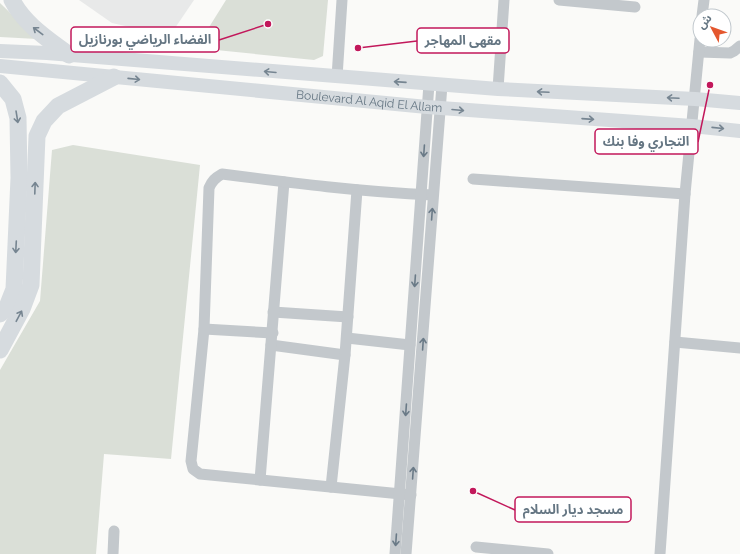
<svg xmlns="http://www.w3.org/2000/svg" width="740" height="554" font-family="Raleway,'Noto Sans Arabic',sans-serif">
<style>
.built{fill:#e8e9e9}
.green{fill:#dadfd7}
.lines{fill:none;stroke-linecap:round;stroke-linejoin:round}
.minor{stroke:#c3c8cc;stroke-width:11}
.major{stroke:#d6dbdf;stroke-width:14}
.highway{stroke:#d6dbdf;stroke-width:17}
.oneway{stroke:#768591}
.oneway2{stroke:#6a7a87}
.labels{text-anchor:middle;stroke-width:4;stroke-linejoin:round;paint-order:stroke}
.street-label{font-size:12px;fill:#657683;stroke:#fff}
.leader{fill:none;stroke:#c2185b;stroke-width:1.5}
.callout-dot{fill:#c2185b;stroke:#fff;stroke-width:1.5}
.callout{fill:#fff;stroke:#c2185b;stroke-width:1.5}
.callout-label{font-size:13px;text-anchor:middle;font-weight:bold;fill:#657683}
</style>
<rect width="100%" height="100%" fill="#fafaf8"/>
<path class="built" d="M79,0H194L175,28L143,30L112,23Z"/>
<g class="green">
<path d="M226,0H328L323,56L314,60L196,48Z"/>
<path d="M0,3L37,39L0,37Z"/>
<path d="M73,145L200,165L171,459L104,454L96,554H0V370L40,301L52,150Z"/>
</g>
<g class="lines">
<g class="minor">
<path d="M559,0L635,7"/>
<path d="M702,16L704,0"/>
<path d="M699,52L730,53L734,51L740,46"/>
<path d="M337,77L342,0"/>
<path d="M498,89L504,0"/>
<path d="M473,179L685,194"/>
<path d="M273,312L348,317"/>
<path d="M204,329L273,333"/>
<path d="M347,338L410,345"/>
<path d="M675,342L740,348"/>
<path d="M271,345L345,355"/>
<path d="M260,480L284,182"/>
<path d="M331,487L345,355L357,190"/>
<path d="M411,495L200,474L193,469L191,461L204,329L209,188C212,181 215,178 222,174C292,183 362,192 433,195"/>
<path d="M476,547L548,554"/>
<path d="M113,554L114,531"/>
<path d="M395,554L429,84"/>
<path d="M406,554L442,85"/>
<path d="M660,554L685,194L700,39"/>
</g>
<g class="major">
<path d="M0,51L47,53L498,89L695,99L740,103"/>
<path id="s1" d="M0,66L427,107L692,126L740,131"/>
</g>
<g class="highway">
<path d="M12,0C24,24 48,39 69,55"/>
<path d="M0,83L13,99L18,118L19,178L14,289L7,307L0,314"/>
<path d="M0,350L22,309L31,285L37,136L44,121L58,106L114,77"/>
</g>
</g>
<defs><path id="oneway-shaft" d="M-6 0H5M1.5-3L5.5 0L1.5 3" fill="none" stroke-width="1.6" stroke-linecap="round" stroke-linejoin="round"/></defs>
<g class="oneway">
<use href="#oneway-shaft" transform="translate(38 31) rotate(-143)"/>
<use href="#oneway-shaft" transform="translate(270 72) rotate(-175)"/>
<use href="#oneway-shaft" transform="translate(134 79) rotate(6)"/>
<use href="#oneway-shaft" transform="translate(400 82) rotate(-176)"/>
<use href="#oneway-shaft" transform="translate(543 92) rotate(-177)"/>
<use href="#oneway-shaft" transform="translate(673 98) rotate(-177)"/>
<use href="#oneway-shaft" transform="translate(458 110) rotate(5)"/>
<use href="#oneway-shaft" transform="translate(17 117) rotate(81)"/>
<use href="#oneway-shaft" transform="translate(588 119) rotate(4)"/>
<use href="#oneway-shaft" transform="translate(718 128) rotate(6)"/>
<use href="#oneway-shaft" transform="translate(35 188) rotate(-88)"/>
<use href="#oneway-shaft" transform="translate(16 247) rotate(93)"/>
<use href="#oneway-shaft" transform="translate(19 316) rotate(-62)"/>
</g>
<g class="oneway2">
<use href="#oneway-shaft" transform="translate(424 151) rotate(94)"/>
<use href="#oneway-shaft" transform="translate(432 214) rotate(-86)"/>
<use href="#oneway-shaft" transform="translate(415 281) rotate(94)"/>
<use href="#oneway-shaft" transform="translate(423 344) rotate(-86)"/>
<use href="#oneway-shaft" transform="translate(406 410) rotate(94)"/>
<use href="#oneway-shaft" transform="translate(413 473) rotate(-86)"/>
<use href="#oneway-shaft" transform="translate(396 540) rotate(94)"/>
</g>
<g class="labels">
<g class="street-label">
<text dy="4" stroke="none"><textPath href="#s1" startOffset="371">Boulevard Al Aqid El Allam</textPath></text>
</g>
</g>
<path class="leader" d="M268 24L219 40M358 48L417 41M710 85L698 142M473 491L515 510"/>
<g class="callout-dot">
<circle cx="268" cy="24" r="4"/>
<circle cx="358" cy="48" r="4"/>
<circle cx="710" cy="85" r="4"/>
<circle cx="473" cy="491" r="4"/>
</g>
<g class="callout">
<rect x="71" y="27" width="148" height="25" rx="4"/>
<rect x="417" y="28" width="92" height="25" rx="4"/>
<rect x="595" y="129" width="103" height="25" rx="4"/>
<rect x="515" y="497" width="116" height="25" rx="4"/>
</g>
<g class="callout-label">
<text x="145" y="44">الفضاء الرياضي بورنازيل</text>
<text x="463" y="45">مقهى المهاجر</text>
<text x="646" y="146">التجاري وفا بنك</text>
<text x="573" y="514">مسجد ديار السلام</text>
</g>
<g transform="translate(712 28) rotate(311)"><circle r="19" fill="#ffffff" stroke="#c1c8cd"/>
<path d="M0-3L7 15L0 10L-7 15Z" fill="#e4572e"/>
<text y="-6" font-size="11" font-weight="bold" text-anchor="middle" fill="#657683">ش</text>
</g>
</svg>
